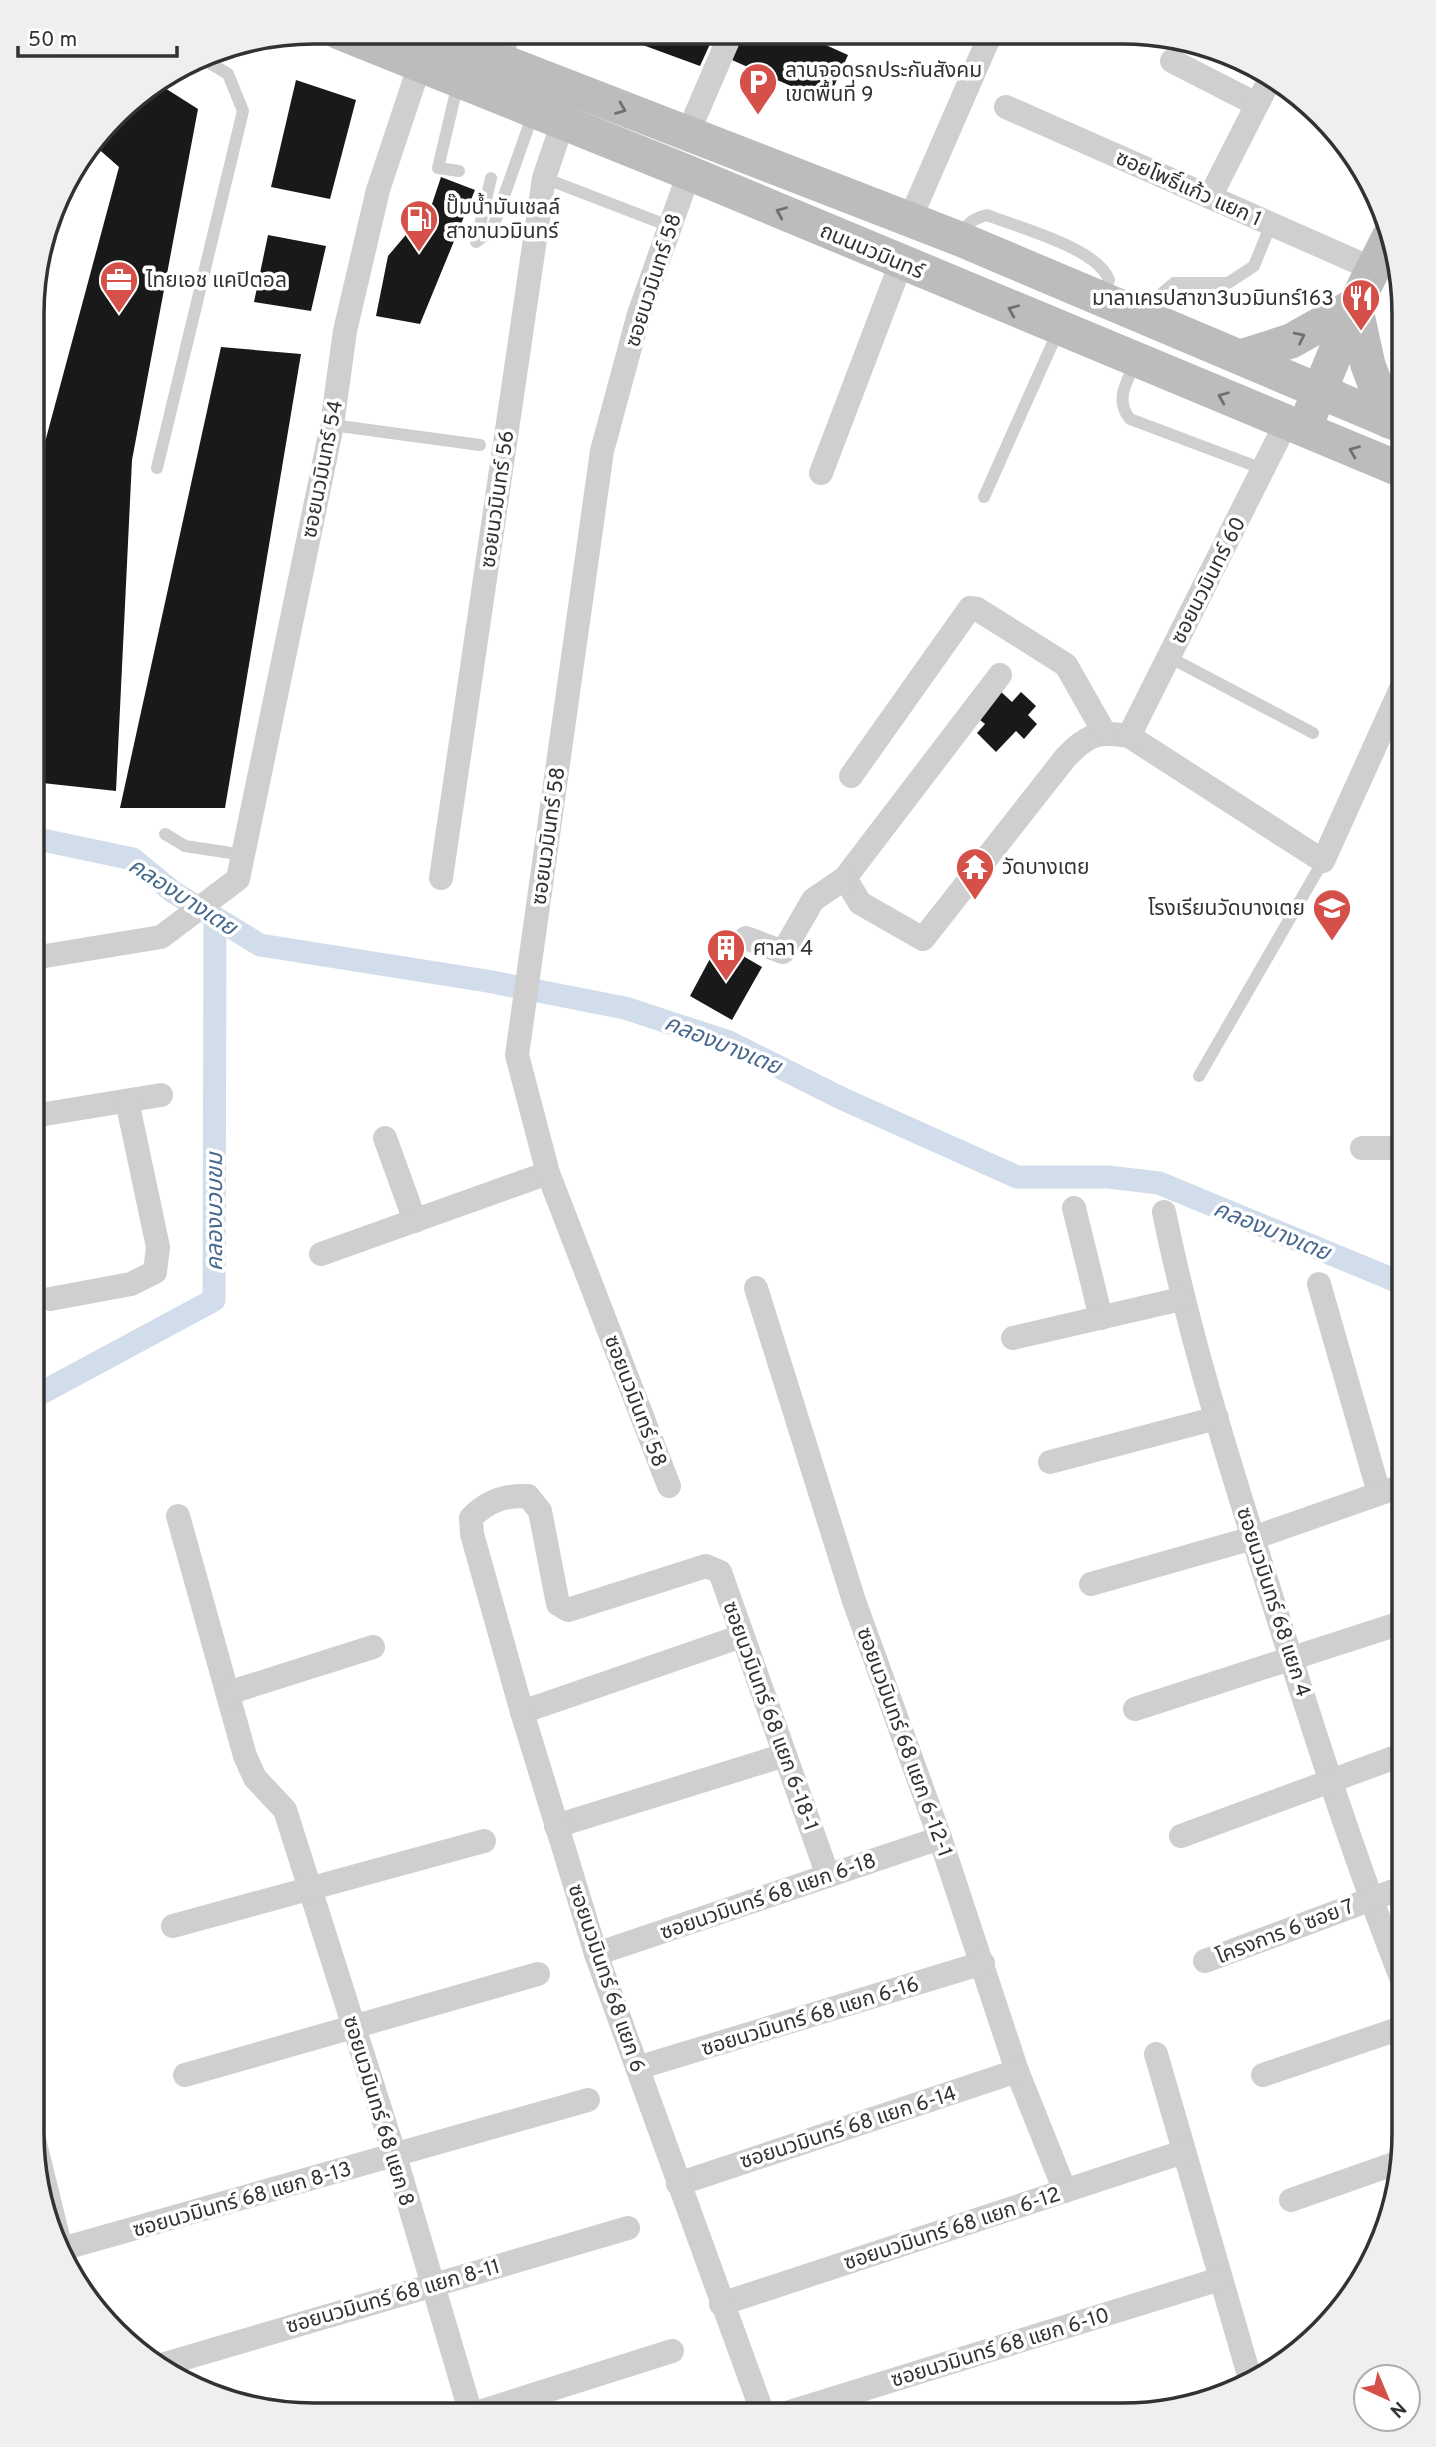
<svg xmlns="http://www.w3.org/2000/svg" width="1436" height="2447" font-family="Overpass,'Noto Sans Thai',sans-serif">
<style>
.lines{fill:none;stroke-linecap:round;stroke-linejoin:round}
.canal{stroke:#d1ddeb;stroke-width:23}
.building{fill:#191919}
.lane{stroke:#cfcfcf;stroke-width:12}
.street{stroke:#cfcfcf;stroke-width:24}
.secondary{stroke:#bcbcbc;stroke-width:35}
.oneway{stroke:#707070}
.labels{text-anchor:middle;stroke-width:7;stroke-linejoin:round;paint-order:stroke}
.poi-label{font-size:21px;fill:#323232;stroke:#fff;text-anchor:start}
.street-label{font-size:21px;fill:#323232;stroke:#fff}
.water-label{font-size:23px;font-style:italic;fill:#47698e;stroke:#fff}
.rim{fill:none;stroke:#323232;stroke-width:3.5}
</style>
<rect width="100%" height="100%" fill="#fff"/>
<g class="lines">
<g class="canal">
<path d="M33,838L133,859L173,892L260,945L487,981L625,1008L729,1042L843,1099L1017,1177H1108L1159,1183L1404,1284"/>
<path d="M32,1398L214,1300L215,918"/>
</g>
</g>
<g class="building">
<path d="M646,32L715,33L700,66L610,33Z"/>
<path d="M744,33H799L848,55L827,102L732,60Z"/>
<path d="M296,80L356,100L330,199L271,187Z"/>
<path d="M157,83L198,109L132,460L116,791L33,782L34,483L119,167L94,145L127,102Z"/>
<path d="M441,177L475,190L420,324L376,316L388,256L432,204Z"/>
<path d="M268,235L326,246L311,311L254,302Z"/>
<path d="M221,347L301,354L225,808H120Z"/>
<path d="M999,690L1012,702L1021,692L1036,706L1028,715L1037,724L1024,739L1016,731L996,752L977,733L985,724L975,716Z"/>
<path d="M719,942L762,967L732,1020L690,996Z"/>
</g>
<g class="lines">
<g class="lane">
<path d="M458,83L438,168L459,171"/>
<path d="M491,178L476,242L492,230L534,111"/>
<path d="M544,178L669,226"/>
<path d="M961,237C966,223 973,219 987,215C1017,227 1098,248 1109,280L1103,296"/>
<path d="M1147,315L1162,293L1174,283H1228L1254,266L1271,224"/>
<path d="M1136,361C1127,382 1114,400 1130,419L1263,469"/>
<path d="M332,425L480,445"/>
<path d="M157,468L243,111L228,74L200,57"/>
<path d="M984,497L1059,329"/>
<path d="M1169,657L1313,733"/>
<path d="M165,834L185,846L244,855"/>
<path d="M1199,1076L1323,861"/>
</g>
<g class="street">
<path d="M501,61L508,32"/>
<path d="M1172,61L1256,104"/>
<path d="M1006,107L1373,269"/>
<path d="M687,135L731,33"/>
<path d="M1210,197L1271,77"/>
<path d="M910,219L991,33"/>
<path d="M821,473L901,263"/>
<path d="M1000,675L845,878L860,903L923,939L1066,757C1089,734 1097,731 1129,736L1323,861L1404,682"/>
<path d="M1129,736L1286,423"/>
<path d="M851,776L970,608L977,609L1066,665L1104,732"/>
<path d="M441,878L544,178L563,122"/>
<path d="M746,938L783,952L813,900L845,878"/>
<path d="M33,958L161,937L238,879L332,425L345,331L378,190L420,64"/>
<path d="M33,1116L161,1095"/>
<path d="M385,1138L415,1221"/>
<path d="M1362,1148H1404"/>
<path d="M1074,1208L1101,1318"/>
<path d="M1164,1212C1190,1340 1230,1465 1269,1589C1311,1722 1353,1856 1404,1985"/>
<path d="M321,1254L548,1173"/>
<path d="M1319,1284L1379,1493"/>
<path d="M756,1288L854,1601L940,1838L1017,2071L1065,2191"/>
<path d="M50,1299L131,1284L155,1272L158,1247L127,1101"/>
<path d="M1013,1338L1181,1299"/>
<path d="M1050,1462L1217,1418"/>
<path d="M669,1486L548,1173L517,1055L602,451L639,314L689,173"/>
<path d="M178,1516L245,1756L255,1778L285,1810L395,2156L471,2414"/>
<path d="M1091,1584L1253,1538L1404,1485"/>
<path d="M228,1693L373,1647"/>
<path d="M1135,1709L1404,1622"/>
<path d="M522,1712L742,1636"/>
<path d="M556,1826L785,1755"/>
<path d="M1181,1836L1404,1754"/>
<path d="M173,1926L484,1841"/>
<path d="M596,1954L940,1838"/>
<path d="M1205,1961L1404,1887"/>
<path d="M1156,2054L1251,2382"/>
<path d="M637,2068L983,1963"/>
<path d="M185,2075L538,1974"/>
<path d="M1263,2075L1404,2027"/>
<path d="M32,2131L61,2249"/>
<path d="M678,2184L1017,2071"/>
<path d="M1291,2200L1402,2161"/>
<path d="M58,2250L588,2100"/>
<path d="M721,2304L1183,2152"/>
<path d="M158,2366L628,2228"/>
<path d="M473,2414L672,2351"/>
<path d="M763,2414L596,1954L522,1712L472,1534L471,1518C487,1501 505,1495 528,1496L540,1511L558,1604L568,1610L706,1566L720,1572L828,1876"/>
<path d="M780,2415L1220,2279"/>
</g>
<g class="secondary">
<path d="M339,32L689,173L1404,471"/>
<path d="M426,32L960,239L1404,427"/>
<path d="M1355,305L1368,365L1389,421"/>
<path d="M1241,357L1291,341L1355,305"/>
<path d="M1311,412L1355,305L1389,237"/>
</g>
</g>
<defs><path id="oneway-chevron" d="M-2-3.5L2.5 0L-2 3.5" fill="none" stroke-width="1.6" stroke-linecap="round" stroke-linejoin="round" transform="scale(1.75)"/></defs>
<g class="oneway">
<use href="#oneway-chevron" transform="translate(621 109) rotate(22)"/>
<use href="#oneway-chevron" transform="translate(781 212) rotate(-157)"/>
<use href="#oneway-chevron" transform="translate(1013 310) rotate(-157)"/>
<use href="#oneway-chevron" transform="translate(1300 337) rotate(-26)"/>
<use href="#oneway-chevron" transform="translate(1223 397) rotate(-157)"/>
<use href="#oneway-chevron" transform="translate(1354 451) rotate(-158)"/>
</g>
<defs>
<g id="parking-pin" transform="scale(2.0125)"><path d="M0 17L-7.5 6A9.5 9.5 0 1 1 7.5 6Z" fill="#d55048" stroke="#fff"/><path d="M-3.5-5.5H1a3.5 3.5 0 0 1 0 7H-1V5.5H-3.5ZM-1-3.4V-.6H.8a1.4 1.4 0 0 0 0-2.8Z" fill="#fff"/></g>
<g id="fuel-pin" transform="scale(2.0125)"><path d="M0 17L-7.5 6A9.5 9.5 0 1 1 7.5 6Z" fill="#d55048" stroke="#fff"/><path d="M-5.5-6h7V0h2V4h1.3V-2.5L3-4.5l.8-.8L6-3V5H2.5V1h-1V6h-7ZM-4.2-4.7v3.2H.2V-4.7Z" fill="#fff"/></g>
<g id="office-pin" transform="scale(2.0125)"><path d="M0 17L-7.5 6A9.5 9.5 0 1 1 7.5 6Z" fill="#d55048" stroke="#fff"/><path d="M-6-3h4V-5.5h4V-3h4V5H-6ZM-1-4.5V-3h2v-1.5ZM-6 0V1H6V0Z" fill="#fff"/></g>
<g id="restaurant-pin" transform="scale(2.0125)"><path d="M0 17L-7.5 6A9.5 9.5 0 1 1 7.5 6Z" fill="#d55048" stroke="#fff"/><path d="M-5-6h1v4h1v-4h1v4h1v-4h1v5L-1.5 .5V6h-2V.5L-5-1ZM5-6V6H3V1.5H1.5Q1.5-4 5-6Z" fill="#fff"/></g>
<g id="temple-pin" transform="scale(2.0125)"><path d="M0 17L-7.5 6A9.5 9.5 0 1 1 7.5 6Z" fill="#d55048" stroke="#fff"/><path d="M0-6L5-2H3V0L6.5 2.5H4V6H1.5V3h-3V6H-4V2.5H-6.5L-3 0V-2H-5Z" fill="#fff"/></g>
<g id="school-pin" transform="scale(2.0125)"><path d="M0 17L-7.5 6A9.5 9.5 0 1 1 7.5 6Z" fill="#d55048" stroke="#fff"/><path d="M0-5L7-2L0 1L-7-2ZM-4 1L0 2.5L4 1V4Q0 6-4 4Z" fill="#fff"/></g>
<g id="building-pin" transform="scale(2.0125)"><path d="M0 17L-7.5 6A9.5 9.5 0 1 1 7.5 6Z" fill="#d55048" stroke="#fff"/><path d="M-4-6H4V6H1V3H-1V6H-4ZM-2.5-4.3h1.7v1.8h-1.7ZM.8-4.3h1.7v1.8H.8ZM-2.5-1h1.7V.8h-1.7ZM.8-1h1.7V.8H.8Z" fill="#fff"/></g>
</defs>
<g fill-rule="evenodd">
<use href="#parking-pin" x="758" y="82"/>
<use href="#fuel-pin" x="419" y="219"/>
<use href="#office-pin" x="119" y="280"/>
<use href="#restaurant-pin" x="1361" y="298"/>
<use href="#temple-pin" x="975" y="867"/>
<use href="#school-pin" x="1332" y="908"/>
<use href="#building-pin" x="726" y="948"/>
</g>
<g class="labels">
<g class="poi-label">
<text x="785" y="77">ลานจอดรถประกันสังคม<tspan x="785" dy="24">เขตพื้นที่ 9</tspan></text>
<text x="446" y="214">ปั๊มน้ำมันเชลล์<tspan x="446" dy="24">สาขานวมินทร์</tspan></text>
<text x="146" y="287">ไทยเอช แคปิตอล</text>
<text x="1334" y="305" text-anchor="end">มาลาเครปสาขา3นวมินทร์163</text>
<text x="1002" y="874">วัดบางเตย</text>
<text x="1305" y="915" text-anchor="end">โรงเรียนวัดบางเตย</text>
<text x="753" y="955">ศาลา 4</text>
</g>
<g class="street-label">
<text transform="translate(1189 188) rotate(24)" y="7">ซอยโพธิ์แก้ว แยก 1</text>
<text transform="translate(872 251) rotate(23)" y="7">ถนนนวมินทร์</text>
<text transform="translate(653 280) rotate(-72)" y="7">ซอยนวมินทร์ 58</text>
<text transform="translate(322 469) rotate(-79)" y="7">ซอยนวมินทร์ 54</text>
<text transform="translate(497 499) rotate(-82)" y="7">ซอยนวมินทร์ 56</text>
<text transform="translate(1208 580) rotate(-63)" y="7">ซอยนวมินทร์ 60</text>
<text transform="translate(548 836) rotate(-82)" y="7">ซอยนวมินทร์ 58</text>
<text transform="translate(636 1401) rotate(69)" y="7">ซอยนวมินทร์ 58</text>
<text transform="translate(1274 1602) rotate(72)" y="7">ซอยนวมินทร์ 68 แยก 4</text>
<text transform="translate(771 1716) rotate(70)" y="7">ซอยนวมินทร์ 68 แยก 6-18-1</text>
<text transform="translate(905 1742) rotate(70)" y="7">ซอยนวมินทร์ 68 แยก 6-12-1</text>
<text transform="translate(768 1896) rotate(-19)" y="7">ซอยนวมินทร์ 68 แยก 6-18</text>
<text transform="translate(1285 1931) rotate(-21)" y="7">โครงการ 6 ซอย 7</text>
<text transform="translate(607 1978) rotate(71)" y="7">ซอยนวมินทร์ 68 แยก 6</text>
<text transform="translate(810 2016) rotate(-17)" y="7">ซอยนวมินทร์ 68 แยก 6-16</text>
<text transform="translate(379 2111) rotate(73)" y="7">ซอยนวมินทร์ 68 แยก 8</text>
<text transform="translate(848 2127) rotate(-18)" y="7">ซอยนวมินทร์ 68 แยก 6-14</text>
<text transform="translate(242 2199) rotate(-16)" y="7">ซอยนวมินทร์ 68 แยก 8-13</text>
<text transform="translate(952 2228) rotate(-18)" y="7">ซอยนวมินทร์ 68 แยก 6-12</text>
<text transform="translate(393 2296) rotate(-16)" y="7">ซอยนวมินทร์ 68 แยก 8-11</text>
<text transform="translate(1000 2347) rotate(-17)" y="7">ซอยนวมินทร์ 68 แยก 6-10</text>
</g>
<g class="water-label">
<text transform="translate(183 896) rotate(33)" y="8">คลองบางเตย</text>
<text transform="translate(723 1044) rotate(22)" y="8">คลองบางเตย</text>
<text transform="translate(214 1212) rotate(-90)" y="8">คลองบวบขม</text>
<text transform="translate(1272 1230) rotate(22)" y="8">คลองบางเตย</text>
</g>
</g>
<path d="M0 0H1436V2447H0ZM314 44H1122A270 270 0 0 1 1392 314V2133A270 270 0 0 1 1122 2403H314A270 270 0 0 1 44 2133V314A270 270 0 0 1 314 44Z" fill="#efefef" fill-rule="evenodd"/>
<path class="rim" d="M314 44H1122A270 270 0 0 1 1392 314V2133A270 270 0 0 1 1122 2403H314A270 270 0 0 1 44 2133V314A270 270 0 0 1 314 44Z"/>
<g transform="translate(1387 2398) rotate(136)"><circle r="33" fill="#ffffff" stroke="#adadad" stroke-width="2"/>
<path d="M0-5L12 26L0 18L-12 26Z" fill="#d55048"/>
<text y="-10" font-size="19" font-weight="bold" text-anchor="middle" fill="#323232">N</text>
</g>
<path d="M18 46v10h159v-10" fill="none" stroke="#323232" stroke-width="3.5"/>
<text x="28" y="46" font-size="21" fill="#323232" stroke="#ffffff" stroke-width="5" paint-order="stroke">50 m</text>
</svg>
